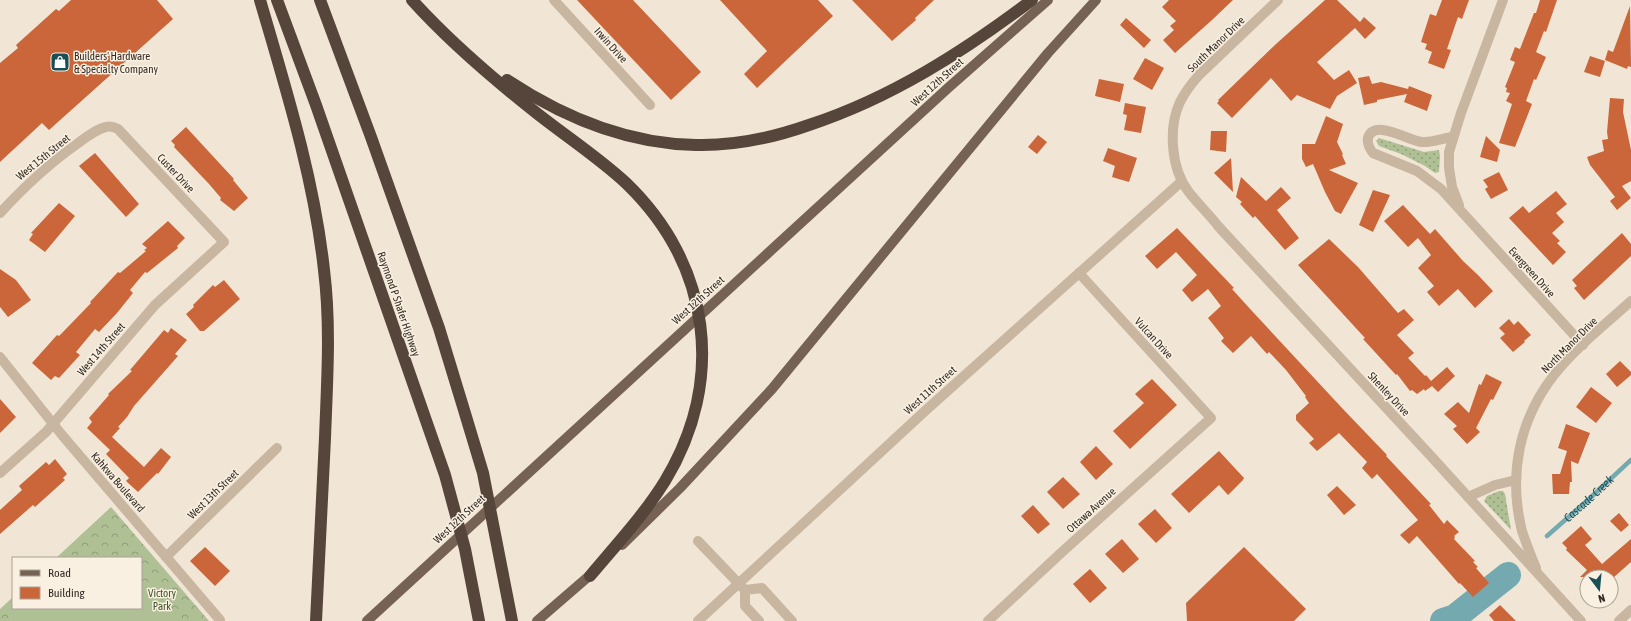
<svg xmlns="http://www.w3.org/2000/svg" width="1631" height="621" font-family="'Asap Condensed',sans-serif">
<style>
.grass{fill:url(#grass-dots)}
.forest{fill:url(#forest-crowns)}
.garden{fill:#afc095}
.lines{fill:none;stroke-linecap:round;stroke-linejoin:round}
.stream{stroke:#74a9af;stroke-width:4.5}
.river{stroke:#74a9af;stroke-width:26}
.building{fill:#cb663a}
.minor{stroke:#c9b6a1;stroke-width:10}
.primary{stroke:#766255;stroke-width:10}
.motorway{stroke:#55453b;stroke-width:12}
.labels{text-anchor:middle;stroke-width:3;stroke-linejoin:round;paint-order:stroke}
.street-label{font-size:11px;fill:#332a24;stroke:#f9f0e1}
.poi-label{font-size:11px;fill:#332a24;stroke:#f9f0e1;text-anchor:start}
.park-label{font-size:11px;fill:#405227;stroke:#f9f0e1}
.water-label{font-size:12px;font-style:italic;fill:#194e56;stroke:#f9f0e1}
</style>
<defs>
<pattern id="grass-dots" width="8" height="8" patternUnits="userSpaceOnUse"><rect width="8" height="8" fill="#afc095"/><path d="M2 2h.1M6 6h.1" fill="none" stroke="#8f9c79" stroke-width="1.8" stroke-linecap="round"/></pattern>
<pattern id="forest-crowns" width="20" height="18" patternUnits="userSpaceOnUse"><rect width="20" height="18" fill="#afc095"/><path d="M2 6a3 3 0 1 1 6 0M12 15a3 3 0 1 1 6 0" fill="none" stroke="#8f9c79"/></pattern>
</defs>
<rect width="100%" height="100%" fill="#f1e6d5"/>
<g class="grass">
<path d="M1379,138L1424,152L1439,150L1440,156L1439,172L1435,173L1425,166L1401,154L1379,146L1376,141Z"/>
<path d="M1499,491H1503L1505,494L1511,530L1484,501L1487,496Z"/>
</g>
<path class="forest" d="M111,507L209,621H0V609L13,597V608H141V558H56Z"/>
<path class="garden" d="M141,582L176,621H13L12,619L25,608H141Z"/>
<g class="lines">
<path class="stream" id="s1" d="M1547,536L1589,499L1631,460"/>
<path class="river" d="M1443,621L1455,617L1508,575"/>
</g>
<g class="building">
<path d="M71,0H157L173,19L49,130L42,123L0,162V63L18,48L16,45L56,9L59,11Z"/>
<path d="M577,0H633L701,72L671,100Z"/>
<path d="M720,0H818L833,16L757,88L744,74L767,51Z"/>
<path d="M852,0H934L915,18L916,20L892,41Z"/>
<path d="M1169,0H1233L1212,20L1175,53L1163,40L1174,30L1170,26L1176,21L1162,7Z"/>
<path d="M1325,0H1337L1360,22L1364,17L1376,28L1365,39L1355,28L1317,62L1334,80L1349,70L1357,83L1337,96L1330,109L1297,95L1291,101L1271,78L1232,118L1217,103L1219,101L1218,100L1276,44Z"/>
<path d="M1442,0H1469L1462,19L1458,17L1447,49L1451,50L1444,69L1428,63L1432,52L1425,49L1427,44L1421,42L1430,14L1436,16Z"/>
<path d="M1540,0H1557L1546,32L1544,31L1536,52L1546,57L1536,80L1534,79L1526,101L1532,104L1515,147L1499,143L1512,104L1506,101L1510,93L1506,92L1507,88L1505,87L1515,62L1510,60L1515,47L1520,49L1534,13H1536Z"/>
<path d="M1630,6L1631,67L1628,66L1627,69L1605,60L1608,50L1613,52Z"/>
<path d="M1126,18L1151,40L1144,48L1120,25Z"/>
<path d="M1590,56L1605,61L1600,77L1584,72Z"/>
<path d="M1145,58L1164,68L1152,90L1133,79Z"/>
<path d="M1369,76L1372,84L1381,82L1408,89L1409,86L1432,95L1427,111L1404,102L1407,94L1377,100V102L1364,105L1358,78Z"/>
<path d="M1099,79L1124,84L1120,102L1095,96Z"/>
<path d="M1610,98L1624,99L1623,112L1631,150V181L1622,186L1631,198L1617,210L1610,201L1615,197L1590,165L1587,157L1604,151L1602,140L1608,139L1607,132Z"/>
<path d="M1125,103L1146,107L1141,133L1124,130L1127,115L1123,114Z"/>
<path d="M1326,116L1343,124L1337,142L1343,154L1342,155L1346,164L1329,170L1358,183L1341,214L1335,211L1325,192L1313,164L1306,167L1302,159V144H1315Z"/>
<path d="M186,127L234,179L233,180L248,198L234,211L220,200L221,198L209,184L174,147L175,145L171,141Z"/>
<path d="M1211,131H1227L1226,152L1210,150Z"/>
<path d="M1038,135L1047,142L1037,154L1028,147Z"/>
<path d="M1486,136L1500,150L1497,162L1480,157Z"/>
<path d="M1108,148L1137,158L1129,182L1112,177L1115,166L1103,161Z"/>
<path d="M95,153L139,204L126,217L79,166Z"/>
<path d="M1231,158L1233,192L1214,173Z"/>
<path d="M1499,172L1508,190L1491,199L1485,189L1488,187L1483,180Z"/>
<path d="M1241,177L1266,201L1281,187L1291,198L1277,210L1299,238L1285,250L1255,216L1253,218L1240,204L1242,202L1236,197Z"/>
<path d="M1373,190L1390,195L1373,232L1359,225Z"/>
<path d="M1556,191L1567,204L1556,213L1564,222L1552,233L1560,241L1557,243L1566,252L1553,265L1509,218L1523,206L1529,213Z"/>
<path d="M59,203L75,216L45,252L29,240L33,234L31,233Z"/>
<path d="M1403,205L1430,234L1435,229L1463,261L1478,275L1493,291L1475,308L1458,289L1439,306L1427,292L1434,286L1418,268L1431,255L1418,238L1408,247L1384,221Z"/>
<path d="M168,221L185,238L177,246L178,248L147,273L145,272L130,290L133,293L117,313L99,332L95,329L76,352L80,355L59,378L55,376L51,380L32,363L57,335L59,336L63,332L91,303L90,302L118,272L120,273L146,251L144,250L147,248L142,244Z"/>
<path d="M1177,228L1234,288L1232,289L1252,311L1342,408L1387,455L1386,456L1431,504L1429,505L1444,524L1447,520L1459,532L1454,536L1455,537L1454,539L1475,561L1473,562L1478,567L1476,568L1489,583L1473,597L1460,583L1459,584L1417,536L1409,544L1400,535L1418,520L1377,474L1372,479L1362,468L1367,462L1339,433L1317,451L1309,443L1314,439L1296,420V415L1309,403L1305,397L1306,396L1286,370L1269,352L1267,354L1251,336L1233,353L1221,341L1224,338L1208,318L1221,306L1208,289L1192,302L1182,290L1197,275L1176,252L1157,269L1145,256Z"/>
<path d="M1622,233L1631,244V256L1584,300L1574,288L1577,286L1572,280Z"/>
<path d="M1329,239L1358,267L1398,313L1404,309L1414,320L1397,335L1414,353L1408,358L1425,376L1426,375L1431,381L1447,367L1455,376L1438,392L1432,386L1425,391L1424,389L1417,394L1412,390L1410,391L1397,374L1396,375L1363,339L1365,338L1298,265Z"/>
<path d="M0,269L16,280L31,300L8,317L0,307Z"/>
<path d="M224,280L240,299L204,331H200L186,314L194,307L193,305L213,285L215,287Z"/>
<path d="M1509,319L1514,325L1518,321L1531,335L1524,341L1525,342L1513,352L1500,338L1505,334L1499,328Z"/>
<path d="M171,328L187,340L175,354L178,356L134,406L127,417L118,427L120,428L112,437L144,467L161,448L171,457L158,474L157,473L138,492L126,481L129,478L106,454L110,450L87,428L92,422L89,418L109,395L108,394L132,371L130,370L164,330L168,333Z"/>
<path d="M1620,361L1631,372V375L1617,387L1606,374Z"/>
<path d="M1486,374L1502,382L1493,400L1491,399L1476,428L1480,432L1467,444L1453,429L1457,426L1444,414L1458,402L1469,413L1479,384L1481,385Z"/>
<path d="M1152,379L1177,405L1130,449L1113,431L1144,403L1135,394Z"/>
<path d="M1591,387L1612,403L1596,423L1576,407Z"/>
<path d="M0,399L16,417L0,433Z"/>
<path d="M1566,424L1590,433L1578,464L1571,461L1572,482H1570L1569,494H1553L1552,474H1560L1567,451L1558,448Z"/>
<path d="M1096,446L1113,464L1096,480L1080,462Z"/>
<path d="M1219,451L1244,478L1243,480L1228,495L1219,485L1189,513L1171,494Z"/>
<path d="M55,459L67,474L63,478L65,480L35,507L33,505L0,534V510L22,490L19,486L46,462L49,465Z"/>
<path d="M1063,477L1080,494L1063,509L1047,492Z"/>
<path d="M1337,486L1356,505L1344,515L1327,495Z"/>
<path d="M1033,505L1050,524L1038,534L1021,516Z"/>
<path d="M1155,509L1172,528L1156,543L1138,524Z"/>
<path d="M1619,513L1629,525L1621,532L1610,521Z"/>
<path d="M1581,526L1592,539L1585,545L1602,564L1631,539V562L1614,577H1580L1587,570L1566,550L1567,548L1562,543Z"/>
<path d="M1122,539L1139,559L1123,573L1105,554Z"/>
<path d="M205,547L230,571L215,586L190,561Z"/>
<path d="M1244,547L1306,609L1294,621H1187L1186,603Z"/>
<path d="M1090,569L1107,588L1090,603L1073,584Z"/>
<path d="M1500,605L1516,621H1494L1489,615Z"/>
</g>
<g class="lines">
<g class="minor">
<path d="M554,0L650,105"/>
<path d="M1278,0L1199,75C1192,83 1185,92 1180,102C1168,128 1171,168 1188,191C1197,203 1209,214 1218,226L1429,454L1581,621"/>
<path d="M1453,137C1443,138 1432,143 1422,142C1409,141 1374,118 1368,138C1367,143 1369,148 1373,153L1417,171L1441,189L1583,345"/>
<path d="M1459,205L1452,187L1449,168V152L1461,113L1503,0"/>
<path d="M0,213C25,186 47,165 77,144C85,138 96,129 106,127C110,126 114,127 118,129L224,242L155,305L46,432L0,473"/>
<path d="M0,357L62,435L220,620"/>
<path d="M1468,497L1495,485L1516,480"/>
<path d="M698,541L742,587"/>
<path d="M166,557L277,448"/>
<path d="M1536,568C1531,556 1526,543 1522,531C1508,475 1519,420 1554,375C1575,348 1606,324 1631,301"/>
<path d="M698,621L925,411L1182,181"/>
<path d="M759,621L745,606V590L762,588L792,621"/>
<path d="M988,621L1062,552L1211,418L1079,273"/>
<path d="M1619,621L1631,610"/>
</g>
<g class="primary">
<path d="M622,545L680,488L772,389L1048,53L1096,0"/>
<path d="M367,621L948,88L1048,0"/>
<path d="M537,621L596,570"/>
</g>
<g class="motorway">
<path d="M260,0C286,89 314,178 324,270C331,326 327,382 325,438C322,499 319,560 316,621"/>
<path d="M277,0L316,105L445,475L465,549L479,621"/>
<path d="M320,0L371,137L439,328L464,410L483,473L512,621"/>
<path d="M412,0C448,40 491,77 534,111C564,135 598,157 626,183C711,265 726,380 665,481C644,515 616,545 590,576"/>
<path d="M507,80C563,117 627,144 696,145C735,146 772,138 809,125C891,98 963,52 1032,0"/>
</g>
</g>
<defs>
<g id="shop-square" transform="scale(1)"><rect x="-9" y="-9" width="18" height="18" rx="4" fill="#194e56" stroke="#f9f0e1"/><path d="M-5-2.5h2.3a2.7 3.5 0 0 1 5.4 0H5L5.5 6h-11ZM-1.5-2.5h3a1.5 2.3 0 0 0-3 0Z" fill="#fff"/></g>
</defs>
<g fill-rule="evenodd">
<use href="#shop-square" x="60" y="62"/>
</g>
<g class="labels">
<g class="street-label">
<text transform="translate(1216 44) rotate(-44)" y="4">South Manor Drive</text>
<text transform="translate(611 45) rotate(48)" y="4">Irwin Drive</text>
<text transform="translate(937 82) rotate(-42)" y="4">West 12th Street</text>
<text transform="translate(43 157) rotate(-39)" y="4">West 15th Street</text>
<text transform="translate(176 173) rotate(47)" y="4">Custer Drive</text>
<text transform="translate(1532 272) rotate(48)" y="4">Evergreen Drive</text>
<text transform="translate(698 300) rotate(-42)" y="4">West 12th Street</text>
<text transform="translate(399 304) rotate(71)" y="4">Raymond P Shafer Highway</text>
<text transform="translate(1154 338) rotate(48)" y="4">Vulcan Drive</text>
<text transform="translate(1569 345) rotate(-45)" y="4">North Manor Drive</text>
<text transform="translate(101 349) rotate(-49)" y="4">West 14th Street</text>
<text transform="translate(930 390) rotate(-42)" y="4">West 11th Street</text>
<text transform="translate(1389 394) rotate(47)" y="4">Shenley Drive</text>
<text transform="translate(118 482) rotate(49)" y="4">Kahkwa Boulevard</text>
<text transform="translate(213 494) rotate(-44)" y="4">West 13th Street</text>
<text transform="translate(1091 510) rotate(-42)" y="4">Ottawa Avenue</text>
<text transform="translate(459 519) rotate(-43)" y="4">West 12th Street</text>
</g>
<g class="poi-label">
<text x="74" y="60">Builders' Hardware<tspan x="74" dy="13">&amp; Specialty Company</tspan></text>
</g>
<g class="park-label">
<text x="162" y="597">Victory<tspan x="162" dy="13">Park</tspan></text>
</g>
<g class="water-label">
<text dy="4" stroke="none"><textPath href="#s1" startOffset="56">Cascade Creek</textPath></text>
</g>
</g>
<rect x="12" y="557" width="130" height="52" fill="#f9f0e1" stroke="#aaa195"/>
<rect x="20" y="570" width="20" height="6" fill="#766255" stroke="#aaa195"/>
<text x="48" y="577" font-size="12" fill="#332a24">Road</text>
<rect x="20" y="587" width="20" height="12" fill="#cb663a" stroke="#aaa195"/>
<text x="48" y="597" font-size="12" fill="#332a24">Building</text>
<g transform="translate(1599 589) rotate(164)"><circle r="19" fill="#f9f0e1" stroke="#aaa195"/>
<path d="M0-3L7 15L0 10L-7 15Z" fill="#194e56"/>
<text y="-6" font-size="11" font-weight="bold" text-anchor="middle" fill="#332a24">N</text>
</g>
</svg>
